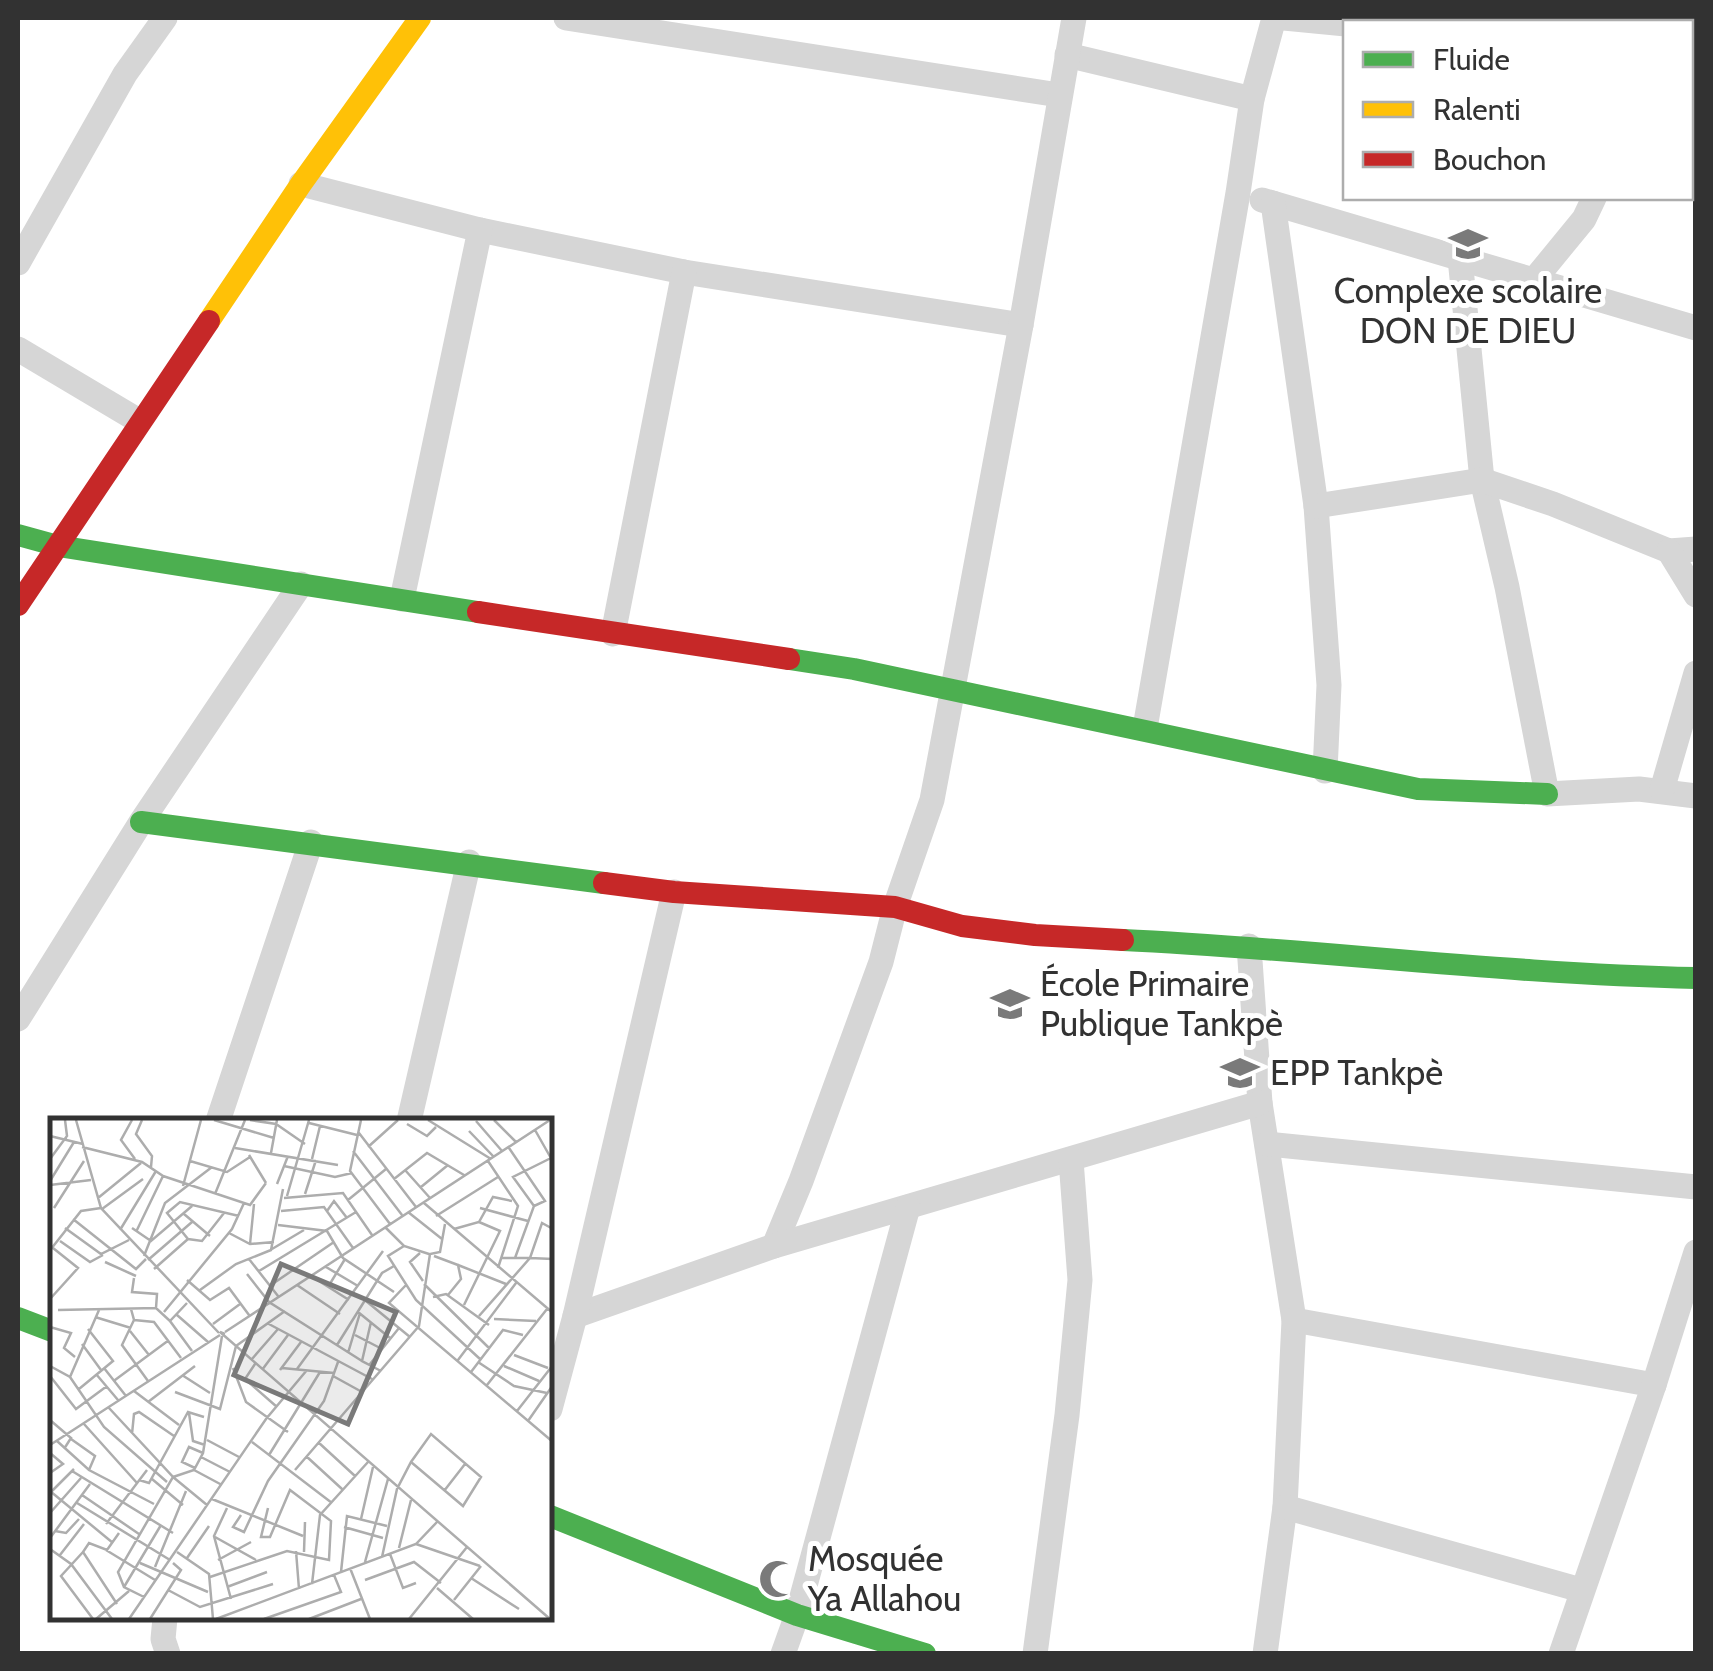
<svg xmlns="http://www.w3.org/2000/svg" width="1713" height="1671" font-family="Cabin,sans-serif">
<style>
.lines{fill:none;stroke-linecap:round;stroke-linejoin:round}
.street{stroke:#d6d6d6;stroke-width:25}
.fast{stroke:#4caf50;stroke-width:22}
.slow{stroke:#ffc107;stroke-width:22}
.jam{stroke:#c62828;stroke-width:22}
.labels{text-anchor:middle;stroke-width:10;stroke-linejoin:round;paint-order:stroke}
.poi-label{font-size:35px;fill:#323232;stroke:#fff;text-anchor:start}
.inset-road{fill:none;stroke:#adadad;stroke-width:2.5}
.view{fill:#7a7a7a;fill-opacity:0.15;stroke:#7a7a7a;stroke-width:5}
.inset-edge{fill:none;stroke:#323232;stroke-width:5}
</style>
<rect width="100%" height="100%" fill="#fff"/>
<g class="lines">
<g class="street">
<path d="M566,18L1059,95"/>
<path d="M1284,18L1346,24"/>
<path d="M1678,22L1680,18"/>
<path d="M1067,55L1252,99"/>
<path d="M1690,123L1696,125"/>
<path d="M301,184L480,230L684,272L1021,325"/>
<path d="M1262,200L1696,328"/>
<path d="M1273,203L1316,506L1329,685L1325,771"/>
<path d="M1460,258L1482,480L1507,587L1547,794L1639,789L1696,796"/>
<path d="M18,263L125,74L165,18"/>
<path d="M1534,280L1584,219L1594,198"/>
<path d="M18,349L139,421"/>
<path d="M1316,506L1482,480L1553,504L1669,551L1696,549"/>
<path d="M1669,551L1696,595"/>
<path d="M402,599L480,230"/>
<path d="M613,634L684,272"/>
<path d="M1145,728L1238,193L1252,99L1274,18"/>
<path d="M1662,790L1696,673"/>
<path d="M1249,946L1260,1103L1294,1320L1285,1507L1265,1654"/>
<path d="M18,1019L141,822L301,584"/>
<path d="M218,1121L311,842"/>
<path d="M409,1121L469,862"/>
<path d="M1267,1144L1696,1187"/>
<path d="M774,1246L801,1181L881,962L895,907L932,800L1021,325L1074,18"/>
<path d="M575,1316L774,1246L1260,1103"/>
<path d="M1294,1320L1654,1385"/>
<path d="M550,1409L575,1316L674,892"/>
<path d="M1285,1507L1581,1590"/>
<path d="M165,1618L163,1639L168,1654"/>
<path d="M783,1654L797,1615L908,1207"/>
<path d="M1035,1654L1067,1415L1080,1280L1071,1160"/>
<path d="M1561,1654L1654,1385L1696,1252"/>
</g>
<g class="fast">
<path d="M18,535L58,546L478,612"/>
<path d="M789,659L854,669L1418,789L1547,794"/>
<path d="M141,822L604,883"/>
<path d="M1123,940C1314,949 1505,974 1696,978"/>
<path d="M18,1318L52,1331"/>
<path d="M550,1516L797,1615L925,1654"/>
</g>
<path class="slow" d="M209,321L301,184L420,18"/>
<g class="jam">
<path d="M18,605L209,321"/>
<path d="M478,612L789,659"/>
<path d="M604,883L674,892L895,907L962,926L1035,935L1123,940"/>
</g>
</g>
<defs>
<g id="school-bare" transform="scale(3)"><path d="M0-5L7-2L0 1L-7-2ZM-4 1L0 2.5L4 1V4Q0 6-4 4Z" fill="#7a7a7a" stroke="#fff" stroke-width="2.5" paint-order="stroke"/></g>
<g id="mosque-bare" transform="scale(3)"><path d="M3.5-4.9A6 6 0 1 0 3.5 4.9A5 5 0 1 1 3.5-4.9Z" fill="#7a7a7a" stroke="#fff" stroke-width="2.5" paint-order="stroke"/></g>
</defs>
<g fill-rule="evenodd">
<use href="#school-bare" x="1468" y="244"/>
<use href="#school-bare" x="1010" y="1004"/>
<use href="#school-bare" x="1240" y="1073"/>
<use href="#mosque-bare" x="778" y="1579"/>
</g>
<g class="labels">
<g class="poi-label">
<text x="1468" y="303" text-anchor="middle">Complexe scolaire<tspan x="1468" dy="40">DON DE DIEU</tspan></text>
<text x="1040" y="996">École Primaire<tspan x="1040" dy="40">Publique Tankpè</tspan></text>
<text x="1270" y="1085">EPP Tankpè</text>
<text x="808" y="1571">Mosquée<tspan x="808" dy="40">Ya Allahou</tspan></text>
</g>
</g>
<g transform="translate(50 1118)">
<rect width="502" height="502" fill="#fff"/>
<path class="inset-road" d="M26,2L51,90L169,215M82,2L71,22L85,41M92,2L86,16L102,38L101,49M164,2L224,20M200,2L226,6L255,26M311,2L300,53L340,106M378,2L441,41M444,2L466,24M426,3L452,33M259,5L307,17M357,6L377,18L386,9M485,12L502,42M419,13L443,38M309,15L366,89M0,18L33,26M32,29L92,44L113,58L86,114M318,29L348,2M185,30L288,47M459,30L495,83L484,88M303,33L352,97M221,35L227,2M199,37L216,65M0,41L17,18L15,2M262,41L270,8M140,43L177,54L200,39M438,43L468,88L448,150M234,48L285,59L302,55M355,52L380,80M113,58L200,87L216,65M344,61L377,35L414,57M0,63L24,24M227,66L238,38M0,67L41,62M133,68L151,2M371,69L398,47M165,76L195,2M255,76L266,42M237,78L259,2M48,80L91,45M234,80L293,75L322,117M298,82L336,51M374,85L503,195M4,90L34,43M430,90L478,103M52,91L93,61M231,93L274,89L303,130M277,93L284,83L297,100M358,94L392,121M174,95L152,123L138,121L117,95L130,84L189,98M134,96L160,118M386,98L448,59M23,101L86,151L96,141M228,107L277,113L293,140L344,174M15,110L51,136L79,122M82,110L101,123L142,88M336,110L354,128L379,136M404,111L429,104L443,79L462,83M70,112L106,53M179,115L200,126L224,124M10,123L40,144L53,137M200,126L204,86M354,128L338,138L366,182L430,241M1,131L31,93L51,90M222,131L254,112M370,135L360,144L373,163M94,138L115,85L162,49M384,138L408,147L411,161L398,177M452,140H480L492,105L503,111M465,140L484,88L463,59L503,39M199,141L228,178M98,142L142,104M55,144L86,158M408,147L456,166M276,149L308,168M104,151L138,121M209,153L306,94M197,156L219,184L312,243M261,158L299,182M84,160L82,174L107,176L106,190M137,162L160,182L179,170L199,197M374,166L439,230M221,167L284,124M247,167L290,196M356,167L339,185L503,324M278,169L295,141M150,172L186,146L221,132L233,71M383,179L396,176L439,207M0,181L28,150L3,130M316,183L360,219M137,185L120,203L142,233M414,187L450,113L429,104M81,191L84,202L72,227L98,263M8,192L106,190L120,203M114,194L182,111L194,85M308,194L340,220M127,197L158,224M429,198L480,140L503,141M45,199L81,210M444,201L486,203M84,202L104,204L131,240M321,204L312,243L331,253M217,205L322,261M163,206L190,186M0,209L21,215L14,230L25,239M80,213L99,237M175,214L500,2M175,216L170,214L500,501M305,217L332,231M32,226L51,252M287,227L332,155L344,148M298,235L310,195M464,237L498,250M202,241L228,211M408,242L466,165M428,244L464,268L497,275M205,246L195,261L227,289M320,246L349,210M0,248L20,259L54,309L117,364M454,248L489,263M54,250L76,278M183,250L196,284L238,314M232,250L284,255M247,251L333,133M212,252L238,217M230,252L251,224M421,254L453,212L473,217M46,256L68,282M132,257L160,275M0,258L26,291L57,268M283,258L312,274M20,259L49,192M65,262L119,222M437,267L497,191M29,271L63,243L38,211M84,273L129,307M125,274L170,291L186,228L235,193M98,284L145,248M59,290L123,359L68,454L74,469L94,479M467,293L503,247M139,295L143,323L155,327M0,302L21,320L14,331M478,303L503,267M34,306L87,365M82,316L84,296L89,294L124,318M21,321L45,338L39,352M157,322L189,339M7,323L39,352L104,386M202,324L282,385M268,324L305,358M0,327L170,217M0,335L13,346L0,355M219,337L270,254M256,338L292,371M151,339L180,354M145,350L132,344L139,329L153,335M144,352L172,367M245,352L369,208L380,136L390,134L395,106M22,353L123,415M123,359L144,352L153,335L172,218M123,359L157,387M102,361L133,387M89,362L99,365L138,294L154,299M0,373L63,425M394,373L415,346M1,374L24,351M32,377L89,416M162,381L253,418M27,385L120,442M177,390L164,418L181,481M0,395L31,360M191,397L183,409L194,414L218,363L274,283L288,244M311,401L323,349M56,406L97,352M294,409L333,420M5,413L16,415L29,401M165,419L206,442M0,420L40,366M366,426L430,448M349,430L361,382M0,431L21,446L62,501M56,432L105,462M246,433L249,471M33,434L11,458L43,501M127,434L159,456L163,501M254,434L255,404M340,436L353,470L366,465M10,437L34,406M332,439L347,371L361,344L381,316L431,359L413,388L361,344M137,440L159,408M168,442L201,424M315,444L338,361M90,445L158,474M105,449L136,373M300,450L320,501M291,454L297,398L337,408M160,459L237,433L279,442L281,403L240,372L220,419H211L218,390M421,460L469,491M315,462L364,444L391,465M262,466L270,397L318,344M74,469L111,407M177,469L217,454M387,470L423,501M118,472L150,489L223,466M404,482L431,448M67,486L33,434L39,425L57,432L69,415M46,501L79,473M79,501L216,301L257,252M100,501L131,452L123,445M166,501L366,426L387,404M214,501L291,474L284,457M259,501L311,481M359,501L417,429"/>
<path class="view" d="M231,146L346,194L298,306L184,257Z"/>
<rect width="502" height="502" class="inset-edge"/>
</g>
<rect width="1713" height="1671" fill="none" stroke="#323232" stroke-width="40"/>
<rect x="1343" y="20" width="350" height="180" fill="#ffffff" stroke="#adadad" stroke-width="2.5"/>
<rect x="1363" y="52" width="50" height="15" fill="#4caf50" stroke="#adadad" stroke-width="2.5"/>
<text x="1433" y="70" font-size="30" fill="#323232">Fluide</text>
<rect x="1363" y="102" width="50" height="15" fill="#ffc107" stroke="#adadad" stroke-width="2.5"/>
<text x="1433" y="120" font-size="30" fill="#323232">Ralenti</text>
<rect x="1363" y="152" width="50" height="15" fill="#c62828" stroke="#adadad" stroke-width="2.5"/>
<text x="1433" y="170" font-size="30" fill="#323232">Bouchon</text>
</svg>
